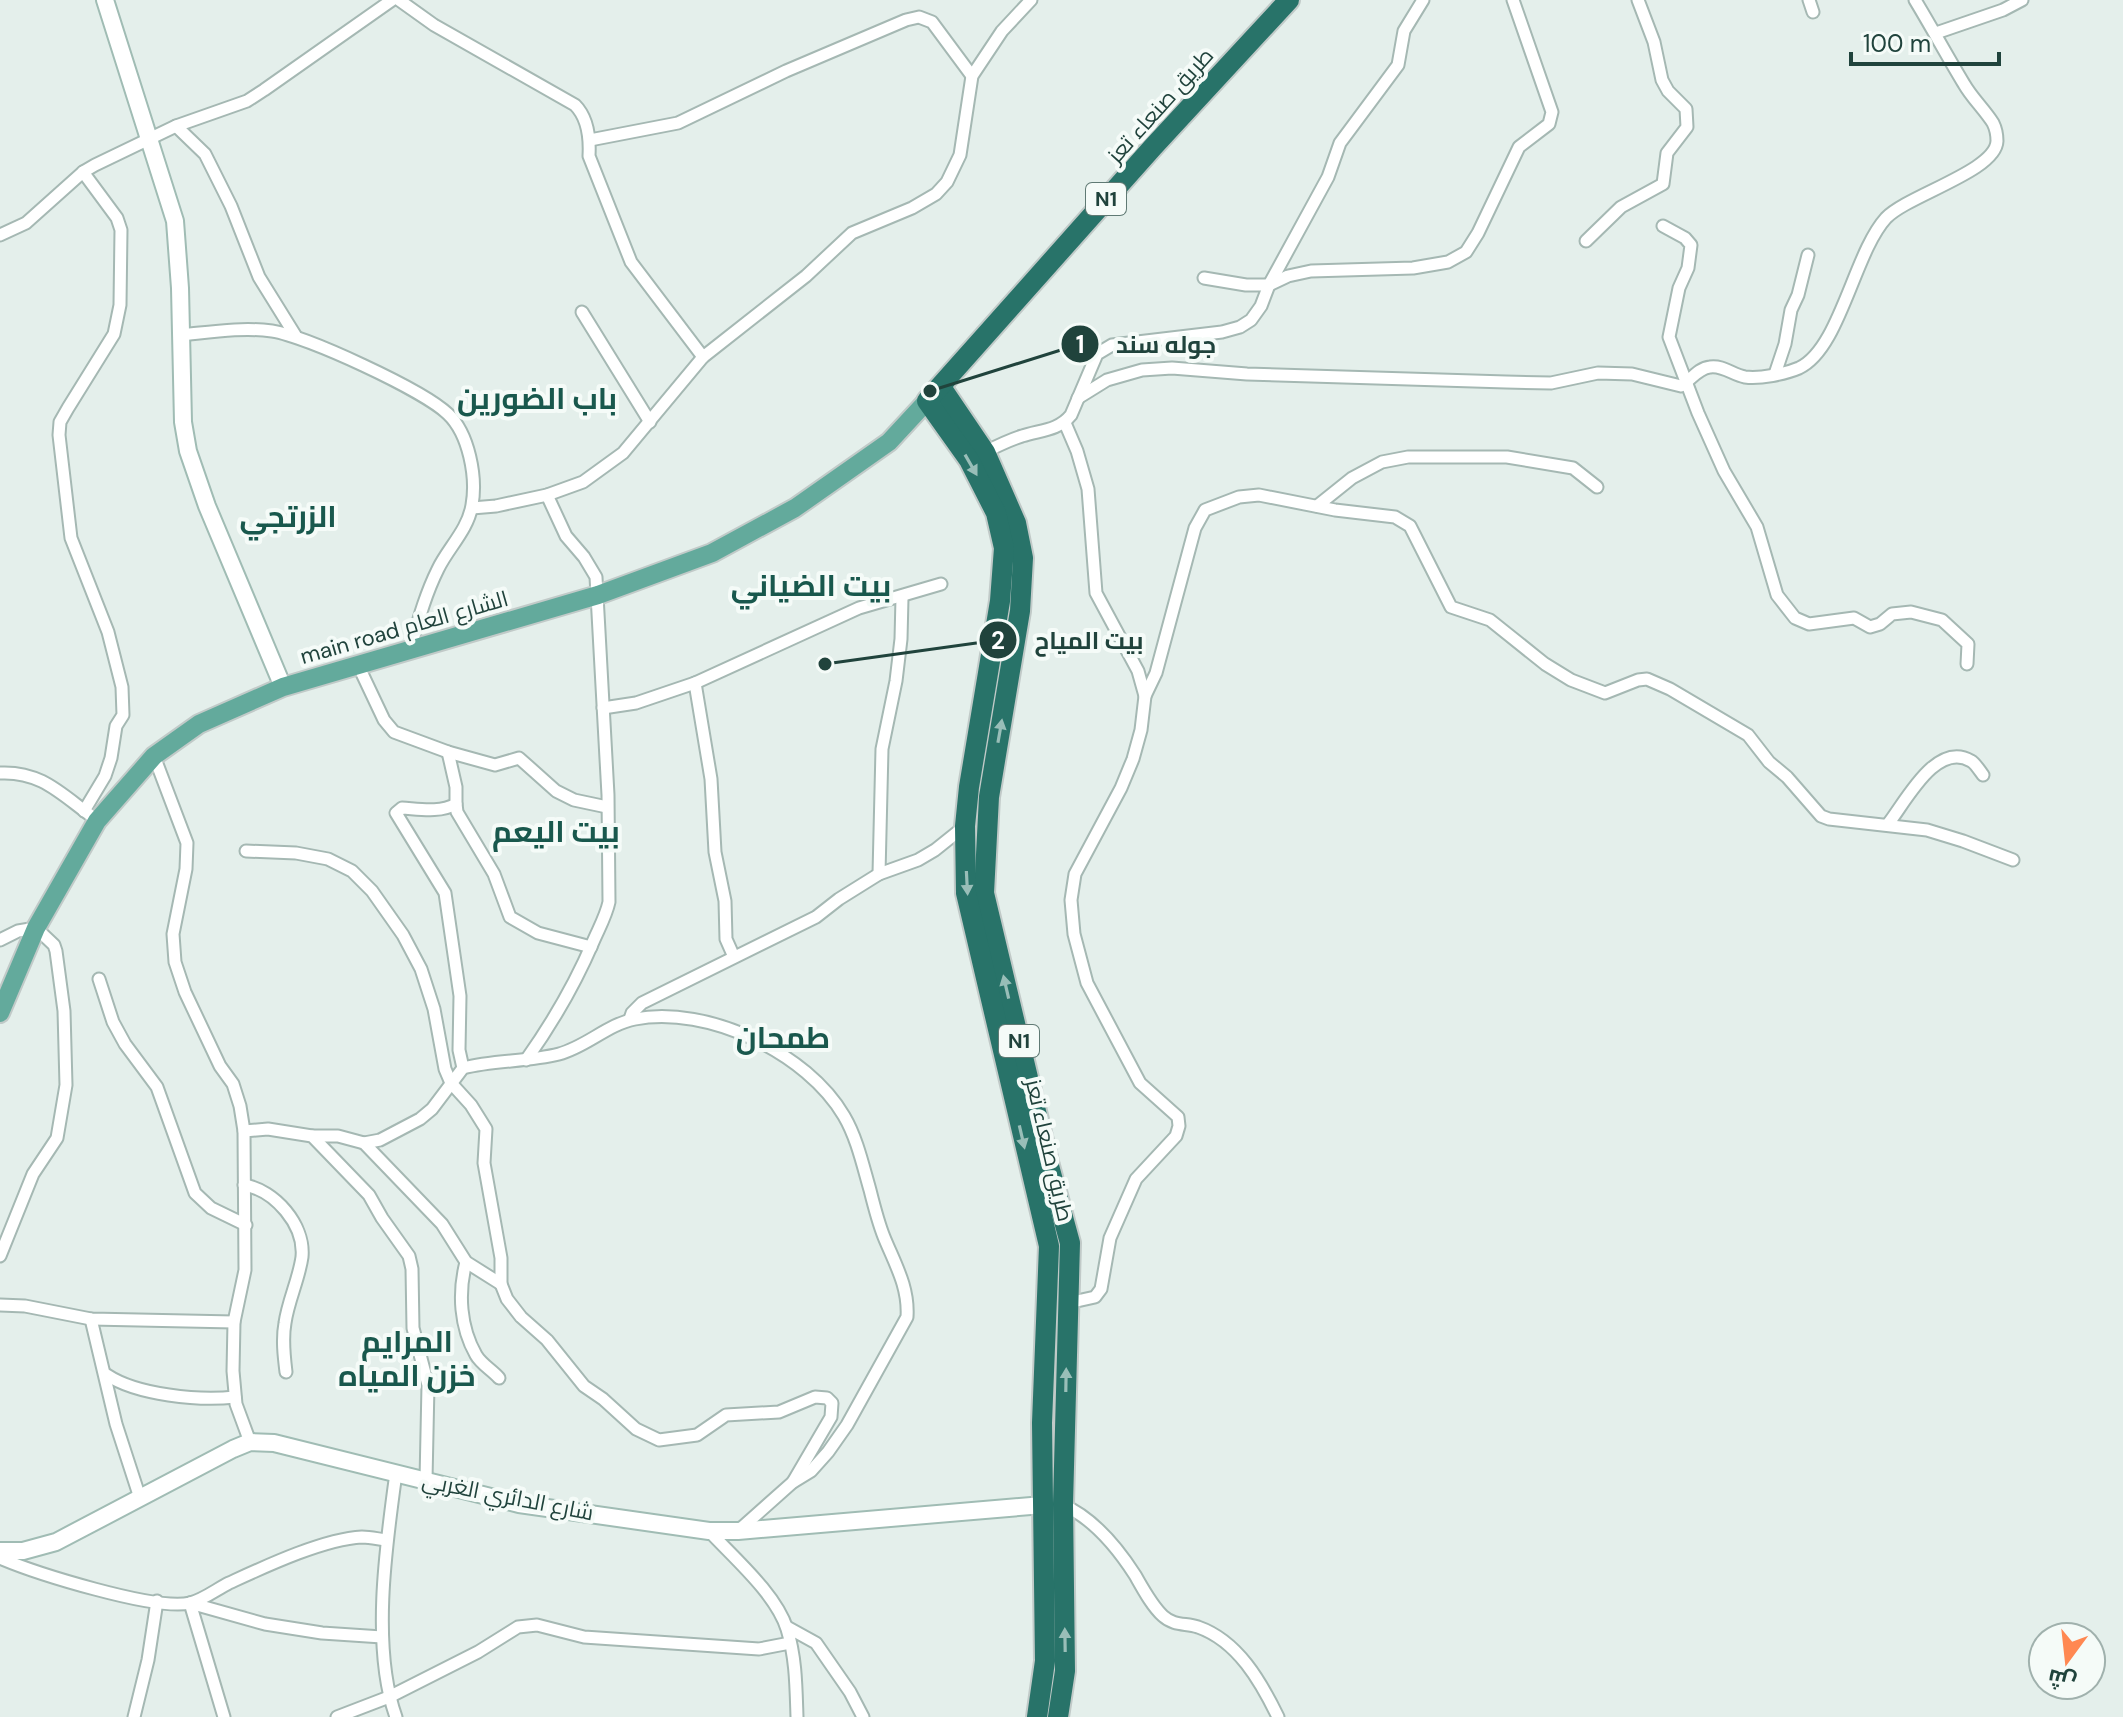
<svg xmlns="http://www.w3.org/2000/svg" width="2123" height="1717" font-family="'DM Sans',Cairo,sans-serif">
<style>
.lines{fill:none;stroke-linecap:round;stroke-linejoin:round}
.street-casing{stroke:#a5b8b3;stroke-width:15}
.secondary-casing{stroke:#a0bcb4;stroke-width:20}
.primary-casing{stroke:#c1cac8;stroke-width:22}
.highway-casing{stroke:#c1cac8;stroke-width:24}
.street{stroke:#fff;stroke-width:11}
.secondary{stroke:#fff;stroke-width:16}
.primary{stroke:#63aa9c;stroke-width:18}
.highway{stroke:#287369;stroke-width:20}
.oneway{fill:#99beb8}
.labels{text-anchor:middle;stroke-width:8;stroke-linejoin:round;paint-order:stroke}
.shield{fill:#f5fbf8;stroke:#607a74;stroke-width:2}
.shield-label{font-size:20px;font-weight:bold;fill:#20433c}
.street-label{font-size:22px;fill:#20433c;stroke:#f5fbf8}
.district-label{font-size:30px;font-weight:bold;fill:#19584d;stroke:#f5fbf8}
.leader{fill:none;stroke:#20433c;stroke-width:3}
.callout-dot{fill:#20433c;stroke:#f5fbf8;stroke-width:3}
.mark-label{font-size:24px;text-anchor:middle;font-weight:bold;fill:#fff}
.callout-label{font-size:24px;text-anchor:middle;font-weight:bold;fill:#20433c;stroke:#f5fbf8;stroke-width:8;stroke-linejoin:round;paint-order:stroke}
</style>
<rect width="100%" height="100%" fill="#e4efeb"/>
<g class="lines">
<g class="street-casing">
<g id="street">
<path d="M399,0L434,25L575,105C588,118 590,138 589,156L631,262L703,357"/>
<path d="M1809,0L1813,12"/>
<path d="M1936,33L2003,10L2022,0"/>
<path d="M176,126L205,154L231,206L259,277L295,335"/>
<path d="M590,140L678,123L786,71L906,20L919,17L932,22L972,76"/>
<path d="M83,172L117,218L121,230L120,305L114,334L68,408L60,422L59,435L71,538L108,632L122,687L123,715L116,726L111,758L105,776L84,811"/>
<path d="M1663,226L1685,238L1691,245L1688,268L1679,288L1669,337L1698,413L1724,471L1757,527L1777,595L1795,618L1809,624L1854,618L1870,627L1880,624L1892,614L1911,612L1942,620L1968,644L1967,664"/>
<path d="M0,235L26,223L83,172L95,165L176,126L247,101L264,90L392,0"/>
<path d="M1586,241L1621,207L1663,184L1667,153L1687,127L1686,109L1668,91L1662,80L1654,42L1638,0"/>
<path d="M1204,278L1246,285H1269L1288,276L1311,271L1413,268L1448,262L1466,252L1478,233L1519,147L1549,124L1552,112L1513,0"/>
<path d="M582,312L650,422"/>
<path d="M181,335C211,332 242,327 272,331C306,336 423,390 448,414C469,434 477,477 472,505C468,530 448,548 438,569C425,595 418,622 410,650"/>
<path d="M1775,374L1785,344L1791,310L1798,295L1808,255"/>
<path d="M1078,398L1107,380L1142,370L1172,368L1247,374L1506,382L1551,383L1598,373L1632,374L1681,386C1691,380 1698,368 1710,367C1723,365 1733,375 1745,377C1760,379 1785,374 1799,368C1840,349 1854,253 1886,218C1908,195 1996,171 1997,141C1997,135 1995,127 1993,123C1984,109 1972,98 1964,84C1947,56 1932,28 1915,0"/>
<path d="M1065,423L1077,451L1088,489L1096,593L1138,671L1145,696L1141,730L1133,759L1121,788L1075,874L1071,900L1074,934L1087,983L1140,1083L1178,1117L1179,1126L1176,1136L1136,1179L1110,1238L1101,1289L1095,1297L1068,1303"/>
<path d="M985,452C997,446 1009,440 1022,436C1040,430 1058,431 1071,415L1097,354L1112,345L1222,332L1240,327L1251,320L1261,306L1269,285L1328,177L1340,143L1398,65L1404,31L1423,0"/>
<path d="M1317,506L1352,478L1382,462L1408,457H1507L1573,468L1597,487"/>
<path d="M472,508L496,506L547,495L583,482L623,453L703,357L806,276L852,233L912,208L936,194L947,182L960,155L972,76L1002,31L1031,0"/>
<path d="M358,665L384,720L394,732L448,752L495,765L519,758L556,791L574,800L607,807"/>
<path d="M695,683L711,779L715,852L725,901L726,939L734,957"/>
<path d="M1145,696L1156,673L1195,528L1205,510L1239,497L1259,495L1335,510L1395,517L1410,526L1451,607L1490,620L1545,664L1571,680L1605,693L1638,680L1647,679L1670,689L1748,735L1769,762L1787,777L1821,816L1829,819L1927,830L1963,841L2013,860"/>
<path d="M603,708L636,703L695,683L859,608L941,584"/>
<path d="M448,752L456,787V804C440,813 419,809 402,808L396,813L445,893L460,996L459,1050L463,1068"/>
<path d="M154,756L187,843L186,869L173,934L175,962L185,992L220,1066L233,1084L240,1106L244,1131L245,1270L234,1322L233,1371L236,1404L250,1442"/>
<path d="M0,773C40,771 60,793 90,815"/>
<path d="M456,804L457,812L494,874L510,917L538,933L591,947"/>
<path d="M1888,824C1905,803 1936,740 1971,761C1975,763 1980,771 1983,775"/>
<path d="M246,851L296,853L328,859L352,871L372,891L403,935L421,969L434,1009L445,1069L451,1083L471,1105L486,1129L484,1163L501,1258V1284L507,1299L521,1317L547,1340L584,1386L603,1399L636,1429L659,1440L697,1435L726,1415L779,1412L815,1397L827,1398L832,1403L831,1417L793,1482"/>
<path d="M879,874L882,749L896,681L901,639L902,598"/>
<path d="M0,940L18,931L36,928L54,945L56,951L64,1011L66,1085L57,1138L33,1174L0,1256"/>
<path d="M99,979L113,1022L125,1044L157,1087L195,1193L211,1208L246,1225"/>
<path d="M630,1019L632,1013L642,1003L816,917L839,899L879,874L918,860L935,850L965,826"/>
<path d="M526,1060C553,1022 575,984 593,942C599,928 606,916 609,902L608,795L596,577L584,557L566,536L547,495"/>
<path d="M244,1131L268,1129L312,1136L369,1195L382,1218L409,1256L412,1269L413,1328L428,1385L426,1480"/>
<path d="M312,1136H338L364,1143L380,1140L420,1119L432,1109L463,1068C494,1060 527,1062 559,1054C586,1047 608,1024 635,1019C708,1005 807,1053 844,1116C857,1138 863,1166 870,1190C874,1206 878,1222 884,1237C895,1264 909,1287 907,1317L847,1425L828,1452L811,1471L793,1482L739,1530"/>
<path d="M364,1143L442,1224L466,1262L501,1284"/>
<path d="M244,1185C275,1190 305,1225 302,1257C299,1279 288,1301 285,1323C282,1339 284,1356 286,1372"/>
<path d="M466,1262C458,1293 460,1327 476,1355C481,1364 492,1370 499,1378"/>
<path d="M0,1305L25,1306L91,1319L234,1322"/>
<path d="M91,1319L116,1424L140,1498"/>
<path d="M107,1375C137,1395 199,1401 235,1397"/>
<path d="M396,1473C386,1545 371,1648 396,1717"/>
<path d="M1061,1504C1092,1517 1117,1547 1135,1575C1143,1589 1152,1606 1163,1616C1174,1626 1185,1623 1198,1627C1238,1641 1261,1682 1278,1717"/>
<path d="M709,1531C734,1558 776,1594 787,1629C796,1658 796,1687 797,1717"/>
<path d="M0,1558C35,1573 155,1611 190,1603C203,1600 217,1589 229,1583C264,1567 323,1539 362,1537C370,1537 378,1539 386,1540"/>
<path d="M190,1603L265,1624L322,1633L382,1637"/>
<path d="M190,1603L224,1717"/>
<path d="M787,1627L816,1643L850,1692L863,1717"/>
<path d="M134,1717L148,1660L157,1601"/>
<path d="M337,1717L389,1697L478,1652L518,1627L537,1625L584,1637L759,1649L790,1643"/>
</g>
</g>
<g class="secondary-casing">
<g id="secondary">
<path d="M105,0L175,221L180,288L183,422L188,451L207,506L283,687"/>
<path d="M0,1551H23L56,1542L233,1449L250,1442L274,1443L519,1504L709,1531H738L1043,1505"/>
</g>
</g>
<g class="primary-casing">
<path id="primary" d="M0,1013L36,928L97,821L154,756L199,724L283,687L598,595L712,553L795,508L889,442L927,401"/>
</g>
<g class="highway-casing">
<g id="highway">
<path d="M941,387L985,452L1016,523L1023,558L1020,611L989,797L984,893L1049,1166L1070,1243L1063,1504L1065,1671L1058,1717"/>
<path d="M1037,1717L1045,1661L1042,1423L1049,1246L966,893L965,826L969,787L1000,601L1004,548L996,513L969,460L927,401L1153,147L1289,0"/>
</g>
</g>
<use href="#street" class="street"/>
<use href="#secondary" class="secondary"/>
<use href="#primary" class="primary"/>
<use href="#highway" class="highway"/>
</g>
<defs><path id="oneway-solid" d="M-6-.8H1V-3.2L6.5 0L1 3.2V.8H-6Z" transform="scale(2)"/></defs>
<g class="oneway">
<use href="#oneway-solid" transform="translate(971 465) rotate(60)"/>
<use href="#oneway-solid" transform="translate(1000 731) rotate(-80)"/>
<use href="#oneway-solid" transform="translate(967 883) rotate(87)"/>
<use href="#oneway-solid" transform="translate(1006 987) rotate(-103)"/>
<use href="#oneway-solid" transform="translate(1022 1137) rotate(77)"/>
<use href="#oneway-solid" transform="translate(1066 1380) rotate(-89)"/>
<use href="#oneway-solid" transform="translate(1065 1640) rotate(-91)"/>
</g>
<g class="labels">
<g class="shield">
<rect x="1086" y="183" width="40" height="32" rx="6"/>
<rect x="999" y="1025" width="40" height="32" rx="6"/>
</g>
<g class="shield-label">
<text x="1106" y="206">N1</text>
<text x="1019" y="1048">N1</text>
</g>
<g class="street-label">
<text transform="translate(1160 105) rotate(-48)" y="8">طريق صنعاء تعز</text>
<text transform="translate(404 627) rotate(-16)" y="8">main road الشارع العام</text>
<text transform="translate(1050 1150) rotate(77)" y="8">طريق صنعاء تعز</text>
<text transform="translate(508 1496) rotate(11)" y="8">شارع الدائري الغربي</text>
</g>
<g class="district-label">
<text x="537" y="409">باب الضورين</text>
<text x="288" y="527">الزرتجي</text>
<text x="811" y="596">بيت الضياني</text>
<text x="556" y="842">بيت اليعم</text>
<text x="783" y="1048">طمحان</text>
<text x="407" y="1352">المرايم<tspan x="407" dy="34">خزن المياه</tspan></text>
</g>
</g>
<path class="leader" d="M930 391L1080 344M825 664L998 640"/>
<g class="callout-dot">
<circle cx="930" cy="391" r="8"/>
<circle cx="825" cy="664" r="8"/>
<circle cx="1080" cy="344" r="20"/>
<circle cx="998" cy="640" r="20"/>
</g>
<g class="mark-label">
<text x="1080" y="353">1</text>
<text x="998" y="649">2</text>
</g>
<g class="callout-label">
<text x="1166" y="353">جوله سند</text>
<text x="1089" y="649">بيت المياح</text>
</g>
<g transform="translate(2067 1661) rotate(195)"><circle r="38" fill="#f5fbf8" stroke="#a0b1ad" stroke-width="2"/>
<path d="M0-6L14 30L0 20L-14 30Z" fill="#ff8852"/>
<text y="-12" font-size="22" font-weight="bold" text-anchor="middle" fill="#20433c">ش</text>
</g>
<path d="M1851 52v12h148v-12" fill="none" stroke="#20433c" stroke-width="4"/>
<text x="1863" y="52" font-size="24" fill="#20433c" stroke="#f5fbf8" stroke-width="6" paint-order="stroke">100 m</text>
</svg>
